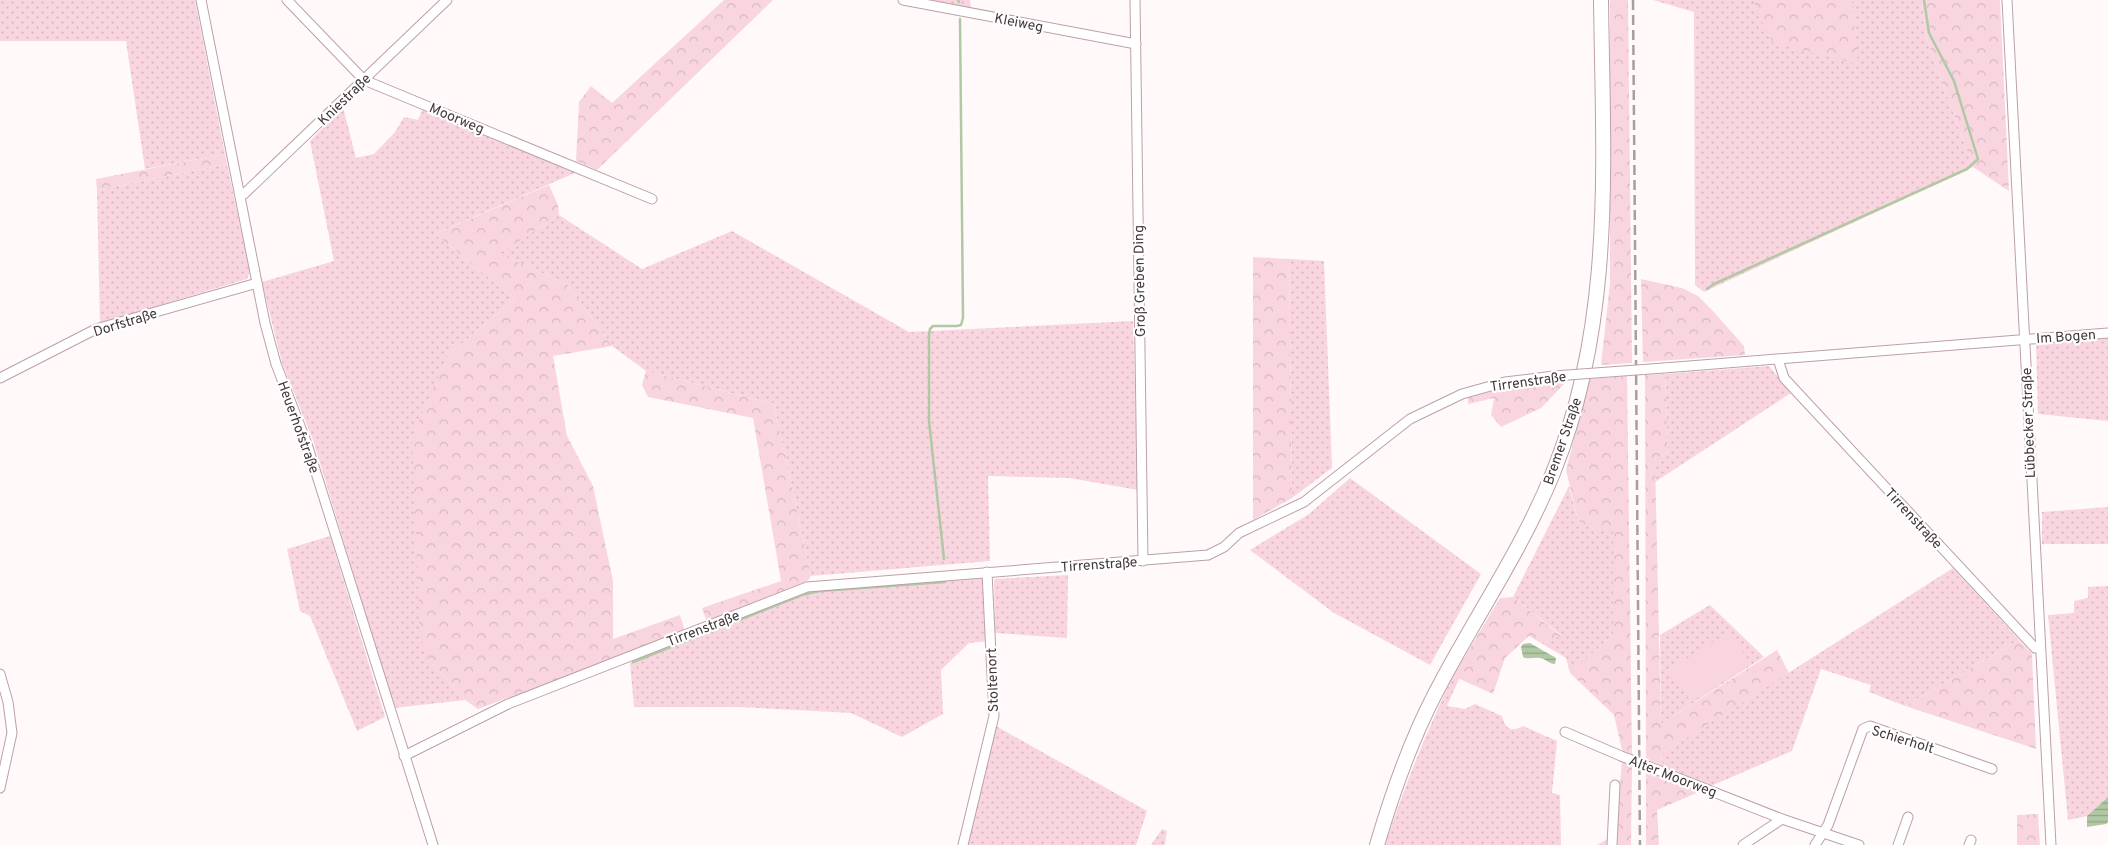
<svg xmlns="http://www.w3.org/2000/svg" width="2108" height="845" font-family="Overpass,sans-serif">
<style>
.grass{fill:url(#grass-dots)}
.forest{fill:url(#forest-crowns)}
.pitch{fill:#f9d6df}
.water{fill:url(#water-rules)}
.lines{fill:none;stroke-linecap:round;stroke-linejoin:round}
.stream{stroke:#b0c9a4;stroke-width:2.5}
.minor-casing{stroke:#bba1a7;stroke-width:11}
.primary-casing{stroke:#bba1a7;stroke-width:16}
.minor{stroke:#fff;stroke-width:9}
.primary{stroke:#fff;stroke-width:14}
.rail{stroke:#a79ea0;stroke-width:2.5;stroke-dasharray:10 5;stroke-linecap:butt}
.minor-bridge-casing{stroke:#bba1a7;stroke-width:11;stroke-linecap:butt}
.minor-bridge{stroke:#fff;stroke-width:9}
.labels{text-anchor:middle;stroke-width:4.5;stroke-linejoin:round;paint-order:stroke}
.street-label{font-size:14px;fill:#42373a;stroke:#fff}
</style>
<defs>
<pattern id="grass-dots" width="8" height="8" patternUnits="userSpaceOnUse" patternTransform="scale(1.25)"><rect width="8" height="8" fill="#f9d6df"/><path d="M2 2h.1M6 6h.1" fill="none" stroke="#d7b8c0" stroke-width="1.8" stroke-linecap="round"/></pattern>
<pattern id="forest-crowns" width="20" height="18" patternUnits="userSpaceOnUse" patternTransform="scale(1.25)"><rect width="20" height="18" fill="#f9d6df"/><path d="M2 6a3 3 0 1 1 6 0M12 15a3 3 0 1 1 6 0" fill="none" stroke="#d7b8c0"/></pattern>
<pattern id="water-rules" width="6" height="5" patternUnits="userSpaceOnUse" patternTransform="scale(1.25)"><rect width="6" height="5" fill="#b0c9a4"/><path d="M0 2.5h6" fill="none" stroke="#91a487"/></pattern>
</defs>
<rect width="100%" height="100%" fill="#fff9fa"/>
<g class="grass">
<path d="M0,0H195L225,154L145,169L126,41H0Z"/>
<path d="M925,0H970L971,9Z"/>
<path d="M1653,0H1755V8L1857,64L1852,0H1922L1926,37L1973,167L1704,292L1695,285L1694,12Z"/>
<path d="M424,106L577,172L435,234L515,299L447,356L427,657L465,700L394,708L313,440L282,363L262,282L334,261L310,141L343,107L356,158L374,154L395,132L404,117L418,120Z"/>
<path d="M227,164L250,272L247,279L100,323L97,190Z"/>
<path d="M559,215L642,269L732,231L909,332L1133,321L1138,490L1069,478L988,476L990,561L811,576L774,404L646,371L612,346L567,284L498,254Z"/>
<path d="M1289,259L1324,261L1332,468L1292,498Z"/>
<path d="M2108,337V421L2038,414L2036,341Z"/>
<path d="M1769,366L1791,393L1655,482V460L1668,451L1665,374Z"/>
<path d="M1350,478L1481,574L1430,665L1334,613L1250,550L1309,514Z"/>
<path d="M1569,486L1578,521L1594,529H1613V635L1570,673L1566,658L1541,643L1561,635L1513,597Z"/>
<path d="M2108,507V544H2042V512Z"/>
<path d="M330,536L385,717L357,731L310,616L300,611L287,549Z"/>
<path d="M1953,568L2019,640L1905,706L1869,692L1871,685L1821,669L1792,751L1711,786L1663,766L1661,754Z"/>
<path d="M984,575L987,641L969,643L941,670L943,714L902,737L851,713L740,707H634L630,663L807,591Z"/>
<path d="M1068,575L1067,638L995,633L994,579Z"/>
<path d="M2108,586V797L2087,816L2068,820L2048,615L2074,613V601L2088,598V587Z"/>
<path d="M1710,605L1764,657L1661,724L1660,635Z"/>
<path d="M1453,676L1459,679L1447,706L1465,709L1475,704L1502,716C1505,728 1511,733 1523,726L1557,741L1552,793L1560,795L1561,845H1385C1404,787 1427,731 1453,676Z"/>
<path d="M996,726L1147,811L1136,845H968Z"/>
<path d="M1162,829L1167,831L1165,845H1151Z"/>
</g>
<g class="forest">
<path d="M724,0H773L597,170L576,161L579,102L591,86L612,103Z"/>
<path d="M1610,0H1628L1632,363L1601,365L1610,283Z"/>
<path d="M1755,0H1852L1858,64L1773,43L1755,8Z"/>
<path d="M1922,0H2000L2009,191L1973,167L1926,37Z"/>
<path d="M225,154L227,164L97,190L96,179Z"/>
<path d="M549,185L558,205L559,215L499,254L567,284L612,346L553,356L567,436L593,486L613,581V639L680,615L685,631L478,709L465,700L427,657L420,637L412,437L447,356L515,299L435,234Z"/>
<path d="M1253,257L1289,259L1292,498L1253,520Z"/>
<path d="M1641,279L1682,288L1698,296L1712,310L1744,346L1745,355L1643,362Z"/>
<path d="M646,371L774,404L811,576L806,583L707,622L702,608L781,581L753,418L648,397L642,385Z"/>
<path d="M1665,374L1668,451L1655,460L1661,724L1777,650L1789,673L1661,754L1663,766L1646,759L1645,375Z"/>
<path d="M1627,376L1632,754L1622,750L1614,715L1570,673L1613,635V529H1594L1578,521L1566,470L1590,379Z"/>
<path d="M1553,381L1565,383L1541,408L1501,427L1491,415L1494,398L1468,404V398L1504,388Z"/>
<path d="M1513,597L1561,636L1541,643L1529,636L1505,658L1493,694L1453,676L1500,598Z"/>
<path d="M2019,640L2032,654L2036,749L1905,706Z"/>
<path d="M1622,760L1632,764L1631,845H1597L1616,834Z"/>
<path d="M1646,770L1699,792L1657,810L1659,845H1646Z"/>
<path d="M2038,814L2040,845H2017V815Z"/>
</g>
<path class="pitch" d="M1729,632L1751,664L1691,702L1669,670Z"/>
<g class="water">
<path d="M1530,643L1556,658L1555,664C1549,664 1546,659 1540,658C1534,657 1529,660 1523,657L1521,647L1523,644Z"/>
<path d="M2108,797V822L2106,824L2087,827V816Z"/>
</g>
<g class="lines">
<g class="stream">
<path d="M958,0L959,2"/>
<path d="M1707,289L1714,284L1967,169L1978,159L1954,81L1929,33L1924,0"/>
<path d="M944,559L929,421V335L930,329L933,326H957L961,325L963,318L960,19"/>
<path d="M633,662L802,595L820,591L945,582"/>
</g>
<g class="minor-casing">
<g id="minor">
<path d="M201,0L265,323L276,364L307,444L433,845"/>
<path d="M287,0L364,80L652,199"/>
<path d="M903,0L1136,44"/>
<path d="M1135,0L1143,561"/>
<path d="M2007,0L2051,845"/>
<path d="M240,195L244,194L447,0"/>
<path d="M1778,359L1784,378L2035,648L2040,647"/>
<path d="M1664,368L2108,333"/>
<path d="M0,378L96,329L257,283"/>
<path d="M0,674L8,702L12,733L0,788"/>
<path d="M1565,732L1621,756"/>
<path d="M404,756L508,704L807,587L1208,555L1224,547L1239,533L1304,502L1410,419L1462,394L1505,382L1554,376"/>
<path d="M1650,767L1782,819"/>
<path d="M963,845L994,716L987,572"/>
<path d="M1612,845L1615,785"/>
<path d="M1743,845L1782,819L1859,845"/>
<path d="M1815,845L1828,825L1863,729L1870,726L1992,769"/>
<path d="M1898,845L1908,817"/>
<path d="M1969,845L1971,840"/>
</g>
</g>
<g class="primary-casing">
<path id="primary" d="M1377,845C1392,794 1410,742 1435,694C1473,620 1521,552 1553,473C1615,320 1603,162 1601,0"/>
</g>
<use href="#minor" class="minor"/>
<use href="#primary" class="primary"/>
<path class="rail" d="M1633,0L1640,845"/>
<g class="minor-bridge-casing">
<g id="minor-bridge">
<path d="M1554,376L1664,368"/>
<path d="M1621,756L1650,767"/>
</g>
</g>
<use href="#minor-bridge" class="minor-bridge"/>
</g>
<g class="labels">
<g class="street-label">
<text transform="translate(1019 22) rotate(11)" y="5">Kleiweg</text>
<text transform="translate(344 99) rotate(-44)" y="5">Kniestraße</text>
<text transform="translate(457 118) rotate(23)" y="5">Moorweg</text>
<text transform="translate(1139 281) rotate(-91)" y="5">Groß Greben Ding</text>
<text transform="translate(125 322) rotate(-17)" y="5">Dorfstraße</text>
<text transform="translate(2066 336) rotate(-4)" y="5">Im Bogen</text>
<text transform="translate(1528 381) rotate(-8)" y="5">Tirrenstraße</text>
<text transform="translate(2028 423) rotate(-92)" y="5">Lübbecker Straße</text>
<text transform="translate(299 427) rotate(70)" y="5">Heuerhofstraße</text>
<text transform="translate(1562 441) rotate(-71)" y="5">Bremer Straße</text>
<text transform="translate(1914 518) rotate(47)" y="5">Tirrenstraße</text>
<text transform="translate(1099 564) rotate(-4)" y="5">Tirrenstraße</text>
<text transform="translate(703 628) rotate(-21)" y="5">Tirrenstraße</text>
<text transform="translate(992 680) rotate(-92)" y="5">Stoltenort</text>
<text transform="translate(1903 739) rotate(17)" y="5">Schierholt</text>
<text transform="translate(1673 776) rotate(21)" y="5">Alter Moorweg</text>
</g>
</g>
</svg>
